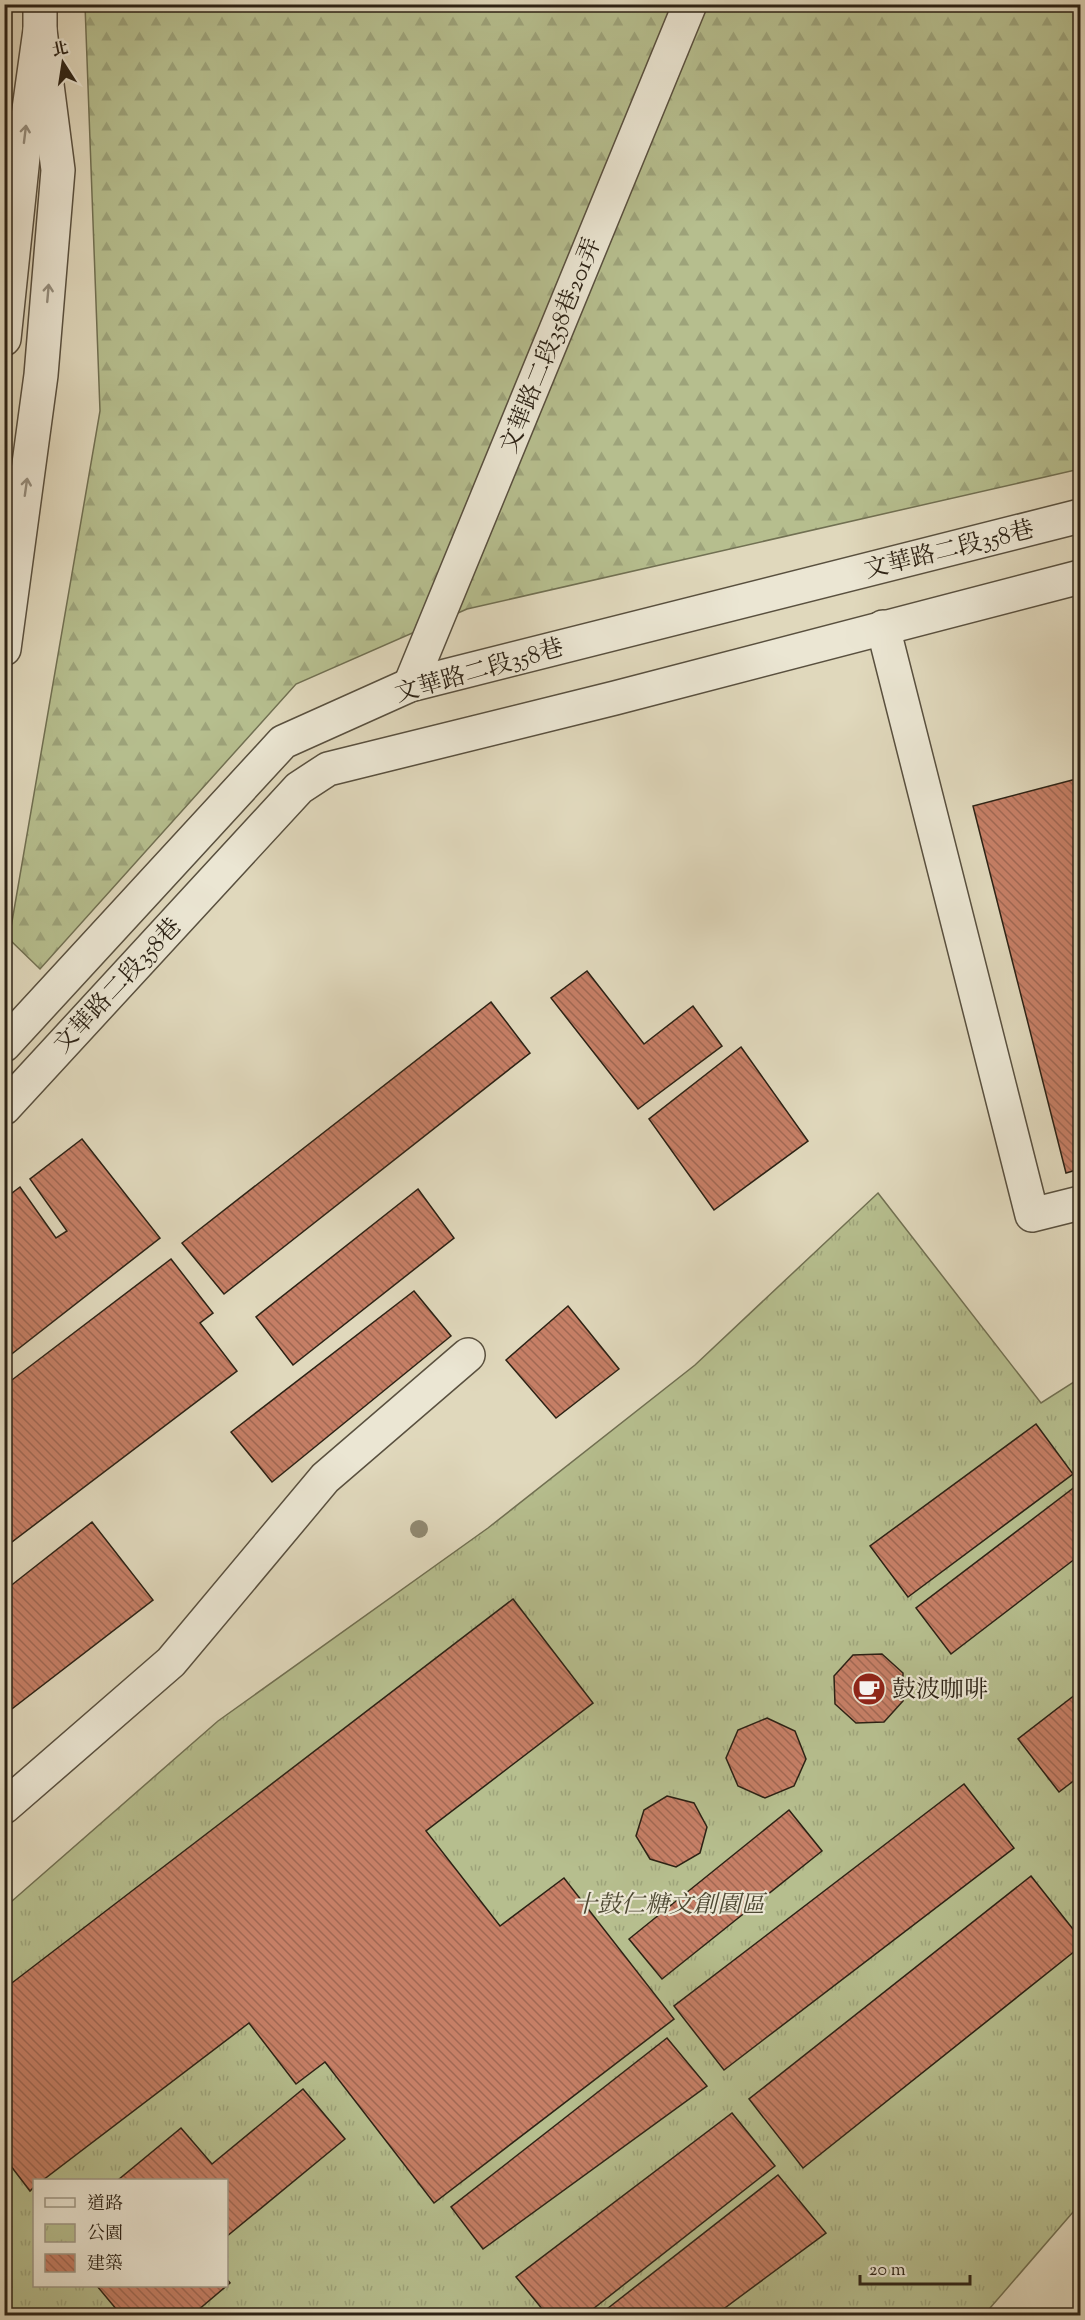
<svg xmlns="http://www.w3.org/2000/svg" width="1085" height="2320" font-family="'Sorts Mill Goudy','Noto Serif TC',serif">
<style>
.forest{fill:url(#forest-firs);stroke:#717052;stroke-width:1.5}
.park{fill:url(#park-tufts);stroke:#717052;stroke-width:1.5;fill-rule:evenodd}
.building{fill:url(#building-back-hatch);stroke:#2c2215;stroke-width:1.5}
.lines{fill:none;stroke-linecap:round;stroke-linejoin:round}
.minor-casing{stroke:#59503f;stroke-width:36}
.minor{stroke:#ebe6d3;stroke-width:33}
.tree{fill:#908971}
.oneway{stroke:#958e7e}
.labels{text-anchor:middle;stroke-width:4.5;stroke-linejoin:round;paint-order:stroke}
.street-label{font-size:24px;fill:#2c2215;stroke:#ebe6d3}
.poi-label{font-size:24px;fill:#2c2215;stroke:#ebe6d3;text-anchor:start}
.park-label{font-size:24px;font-style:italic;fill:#4e4933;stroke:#ebe6d3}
</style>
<defs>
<pattern id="forest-firs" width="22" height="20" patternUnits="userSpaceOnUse" patternTransform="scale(1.5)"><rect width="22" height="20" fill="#b6be8e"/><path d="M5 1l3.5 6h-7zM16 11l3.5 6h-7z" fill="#9da37a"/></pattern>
<pattern id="park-tufts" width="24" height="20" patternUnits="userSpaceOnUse" patternTransform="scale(1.5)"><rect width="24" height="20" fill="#b6be8e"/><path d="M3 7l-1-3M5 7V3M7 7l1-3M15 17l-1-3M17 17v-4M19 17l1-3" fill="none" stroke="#9da37a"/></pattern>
<pattern id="building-back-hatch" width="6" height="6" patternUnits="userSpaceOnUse" patternTransform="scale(1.5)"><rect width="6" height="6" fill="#c67f66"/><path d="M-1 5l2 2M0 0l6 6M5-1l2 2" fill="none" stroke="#a16853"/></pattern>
</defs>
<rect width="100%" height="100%" fill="#e0d8bc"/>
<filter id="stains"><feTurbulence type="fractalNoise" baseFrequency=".00333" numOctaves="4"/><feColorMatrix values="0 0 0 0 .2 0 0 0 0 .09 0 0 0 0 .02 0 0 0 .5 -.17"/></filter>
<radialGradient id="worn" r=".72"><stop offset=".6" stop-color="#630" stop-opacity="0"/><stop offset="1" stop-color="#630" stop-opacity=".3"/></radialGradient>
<path class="forest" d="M85,5H1080V469L467,609L296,684L40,969L9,939L100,411Z"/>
<path class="park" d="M878,1193L1041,1403L1080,1378V2204L984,2315H5L4,1908L218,1721L488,1528L695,1365ZM34,2180H226V2286H34Z"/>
<g class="building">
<path d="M1080,778V1169L1066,1173L973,806Z"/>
<path d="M587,971L644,1044L693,1006L722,1046L638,1109L551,998Z"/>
<path d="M491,1002L530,1053L224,1294L182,1243Z"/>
<path d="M741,1047L808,1141L714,1210L649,1119Z"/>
<path d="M82,1139L160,1238L4,1360V1199L20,1187L56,1238L67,1231L30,1179Z"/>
<path d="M418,1189L454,1238L293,1365L256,1317Z"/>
<path d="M171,1259L213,1313L200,1323L237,1371L4,1548V1386Z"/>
<path d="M414,1291L451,1336L272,1482L231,1432Z"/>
<path d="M568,1306L619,1369L556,1418L506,1360Z"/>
<path d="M1036,1424L1073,1474L908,1597L870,1546Z"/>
<path d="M1080,1483V1555L951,1654L916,1608Z"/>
<path d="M92,1522L153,1600L4,1715V1591Z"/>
<path d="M513,1599L593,1703L426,1831L500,1926L564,1878L674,2019L434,2203L325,2062L296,2084L249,2023L43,2180H34V2187L30,2191L4,2157V1989Z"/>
<path d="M882,1654L903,1673V1701L884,1722L856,1723L835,1704L834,1676L853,1655Z"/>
<path d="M1080,1691V1776L1059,1792L1018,1739Z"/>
<path d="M767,1718L795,1731L806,1759L794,1786L765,1798L738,1786L726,1758L738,1730Z"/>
<path d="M964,1784L1014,1848L724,2070L674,2006Z"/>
<path d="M667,1796L694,1803L707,1827L700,1853L676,1867L650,1859L636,1836L644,1810Z"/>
<path d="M789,1810L822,1851L662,1979L629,1939Z"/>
<path d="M1031,1876L1080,1938V1947L803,2168L749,2099Z"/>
<path d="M667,2038L707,2086L483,2249L451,2207Z"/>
<path d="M303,2089L345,2139L226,2237V2180H118L181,2128L212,2164Z"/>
<path d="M732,2113L775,2166L584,2316H548L516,2277Z"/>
<path d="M778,2175L826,2233L714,2316H598Z"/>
<path d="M226,2278L230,2283L191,2316H122L97,2286H226Z"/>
</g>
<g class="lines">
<g class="minor-casing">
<g id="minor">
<path d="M4,339L25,138L40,30V4"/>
<path d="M883,627L1032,1215L1080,1203"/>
<path d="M4,649L41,375L58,170L40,30"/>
<path d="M410,685L690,4"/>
<path d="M4,1045L283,742L410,685L1080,516"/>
<path d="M4,1108L299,788L328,769L615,698L1080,577"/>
<path d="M4,1807L171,1662L325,1478L468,1355"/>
</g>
</g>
<use href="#minor" class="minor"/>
</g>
<circle class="tree" cx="419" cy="1529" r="9"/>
<defs><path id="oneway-shaft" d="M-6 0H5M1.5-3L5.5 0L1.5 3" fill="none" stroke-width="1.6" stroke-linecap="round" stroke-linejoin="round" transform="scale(1.5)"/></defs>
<g class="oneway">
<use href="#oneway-shaft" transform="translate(25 134) rotate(-83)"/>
<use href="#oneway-shaft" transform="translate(48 293) rotate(-85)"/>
<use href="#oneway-shaft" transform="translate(26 487) rotate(-82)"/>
</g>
<defs>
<g id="cafe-disc" transform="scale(1.725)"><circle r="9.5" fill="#8f2418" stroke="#ebe6d3"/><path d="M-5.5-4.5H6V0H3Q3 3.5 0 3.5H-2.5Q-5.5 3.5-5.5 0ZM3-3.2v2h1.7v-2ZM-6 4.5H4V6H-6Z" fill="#fff"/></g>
</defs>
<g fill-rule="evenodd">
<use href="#cafe-disc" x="869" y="1689"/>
</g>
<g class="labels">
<g class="street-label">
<text transform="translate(550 345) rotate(-68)" y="8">文華路二段358巷201弄</text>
<text transform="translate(949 549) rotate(-14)" y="8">文華路二段358巷</text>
<text transform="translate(479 670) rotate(-16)" y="8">文華路二段358巷</text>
<text transform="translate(117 985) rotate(-47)" y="8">文華路二段358巷</text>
</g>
<g class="poi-label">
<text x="892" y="1697">鼓波咖啡</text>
</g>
<g class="park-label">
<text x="669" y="1912">十鼓仁糖文創園區</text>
</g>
</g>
<rect width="1085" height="2320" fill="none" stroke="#e0d8bc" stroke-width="24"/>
<rect x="6" y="6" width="1073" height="2308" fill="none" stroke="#2c2215" stroke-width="3"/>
<rect x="12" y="12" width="1061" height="2296" fill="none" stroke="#2c2215" stroke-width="1.5"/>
<rect x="33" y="2179" width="195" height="108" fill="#ebe6d3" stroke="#9f9887" stroke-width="1.5"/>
<rect x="45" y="2198" width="30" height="9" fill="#ebe6d3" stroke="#9f9887" stroke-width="1.5"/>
<text x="87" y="2209" font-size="18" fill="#2c2215">道路</text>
<rect x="45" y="2224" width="30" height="18" fill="url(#park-tufts)" stroke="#9f9887" stroke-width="1.5"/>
<text x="87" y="2239" font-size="18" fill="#2c2215">公園</text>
<rect x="45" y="2254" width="30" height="18" fill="url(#building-back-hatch)" stroke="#9f9887" stroke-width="1.5"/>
<text x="87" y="2269" font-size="18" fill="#2c2215">建築</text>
<g transform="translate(63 63) rotate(348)" stroke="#ebe6d3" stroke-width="4.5" paint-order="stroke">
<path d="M0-4.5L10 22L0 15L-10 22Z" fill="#2c2215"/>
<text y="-9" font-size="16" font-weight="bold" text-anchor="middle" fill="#2c2215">北</text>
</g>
<path d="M860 2275v9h110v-9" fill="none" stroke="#2c2215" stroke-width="3"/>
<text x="869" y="2275" font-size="18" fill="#2c2215" stroke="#ebe6d3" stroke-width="4.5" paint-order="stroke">20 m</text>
<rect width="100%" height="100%" filter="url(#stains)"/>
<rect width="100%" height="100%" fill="url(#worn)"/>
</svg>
